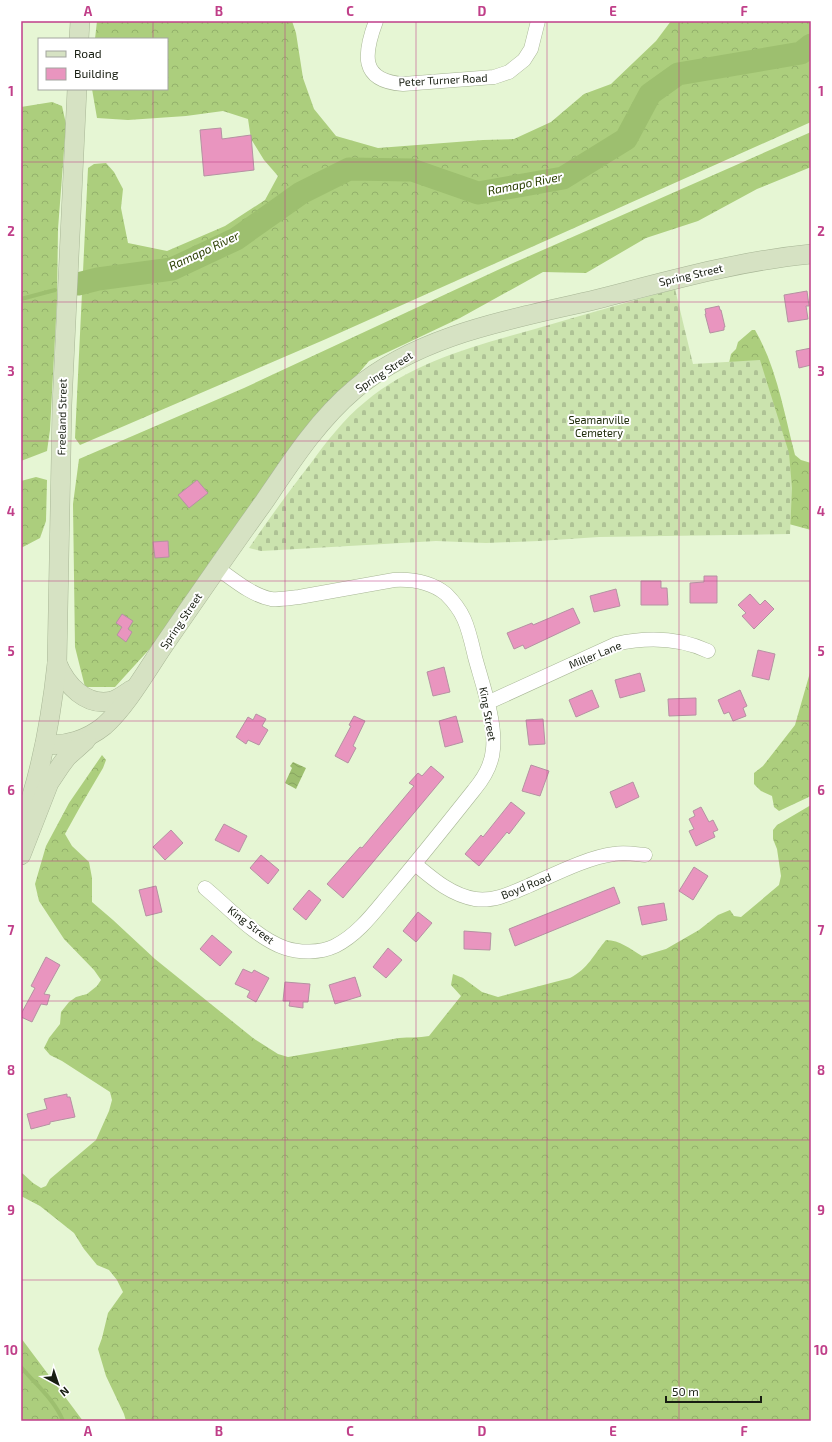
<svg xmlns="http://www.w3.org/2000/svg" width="832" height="1442" font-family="'Exo 2',sans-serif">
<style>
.forest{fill:url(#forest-crowns)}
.cemetery{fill:url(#cemetery-stones)}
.water{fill:url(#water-waves)}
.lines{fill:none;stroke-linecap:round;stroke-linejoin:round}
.stream{stroke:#9dbf6f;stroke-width:4}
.river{stroke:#9dbf6f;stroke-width:23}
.building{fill:#e995bf;stroke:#b592a2}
.street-casing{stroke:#a8b696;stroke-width:15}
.secondary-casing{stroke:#a8b696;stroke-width:20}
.street{stroke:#fff;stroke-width:14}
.secondary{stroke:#d6e2c3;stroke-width:19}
.grid{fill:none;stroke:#c03f89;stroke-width:1;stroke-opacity:0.55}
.labels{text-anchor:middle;stroke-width:4;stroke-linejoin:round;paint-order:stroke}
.street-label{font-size:11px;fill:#181e12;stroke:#fff}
.park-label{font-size:11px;fill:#212e0c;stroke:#fff}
.water-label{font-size:12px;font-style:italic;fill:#2a3e00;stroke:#fff}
.neatline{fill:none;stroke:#c03f89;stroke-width:1.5}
.grid-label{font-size:13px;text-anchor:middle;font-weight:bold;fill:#c03f89}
</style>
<defs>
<pattern id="forest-crowns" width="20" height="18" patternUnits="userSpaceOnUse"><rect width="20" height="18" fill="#acce7d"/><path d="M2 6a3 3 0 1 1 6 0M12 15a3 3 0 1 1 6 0" fill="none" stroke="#93b06b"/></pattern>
<pattern id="cemetery-stones" width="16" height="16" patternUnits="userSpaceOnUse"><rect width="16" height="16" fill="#cbe3ae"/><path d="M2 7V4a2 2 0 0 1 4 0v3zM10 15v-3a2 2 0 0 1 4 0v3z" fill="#aec295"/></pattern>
<pattern id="water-waves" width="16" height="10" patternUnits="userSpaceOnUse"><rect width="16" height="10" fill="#9dbf6f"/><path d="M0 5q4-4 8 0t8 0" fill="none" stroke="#86a45f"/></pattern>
</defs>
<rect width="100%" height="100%" fill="#e6f6d4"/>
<g class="forest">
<path d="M97,21H292L296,33L303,78L314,109L336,136L378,148L483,140L514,139L551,122L584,94L611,84L656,41L671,21H811V122L326,339L80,445L75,438L88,168L94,164L106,163L114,172L123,189L121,208L128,243L167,251L225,226L265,200L278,176L264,160L251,139L248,119L223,111L186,116L128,120L97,118L92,89H167V39H95Z"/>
<path d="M52,102L62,106L66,124L58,229L57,300L50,430L47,451L21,461V107Z"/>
<path d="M811,132V167L757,189L698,221L646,238L586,273L543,272L460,318L369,361L265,484L165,632L115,687H85L75,647L73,504L79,459L244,388L502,268Z"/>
<path d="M752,330H755C777,368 784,413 795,455L801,460L811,463V530L759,516L726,377L731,354L736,349L738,342Z"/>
<path d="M36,477L47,480L46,521L40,538L21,548V481Z"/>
<path d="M811,669V796L779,811L774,807L772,796L761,791L754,784V773L763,766L795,725Z"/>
<path d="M102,755L106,760L103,768L80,807L65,834L72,846L89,862L92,878V902L113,920L155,959L253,1038L278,1054L288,1057L399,1038C409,1037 419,1038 429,1036L461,996L451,985L453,974L463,978L482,992L498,997L570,978C588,969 594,954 606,940C620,940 630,949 642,956L666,949L699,930L718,915L730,910L734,916L741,917L779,885L781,876L777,849L773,839V830L777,825L811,805V1421H126L124,1414L106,1376L98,1349L102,1338L108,1313L123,1292L117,1280L109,1270L97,1265L84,1249L74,1233L40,1206L21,1196V1172L33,1183L41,1188L46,1186L50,1179L96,1140L109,1111L112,1100L110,1092L62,1061L50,1055L44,1048L49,1038L60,1024L61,1012L69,1002L76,997L87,994L97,986L101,980L94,970L64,939L39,901L35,884L46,846L69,803Z"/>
<path d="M21,1338L83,1421H21Z"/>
</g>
<path class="cemetery" d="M675,289L693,364L760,360L789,453L792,488L790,534L599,537L539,541L486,543L436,541L279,550L261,551L249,548C269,519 289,491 311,463C327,441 344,419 365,402C414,361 475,346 535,329C582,315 628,302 675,289Z"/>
<path class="water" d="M293,762L306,768L296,789L285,783L292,768L290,766Z"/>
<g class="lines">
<g class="stream">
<path d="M21,299L55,290"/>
<path d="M21,1367C36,1385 54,1399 63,1421"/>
</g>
<path class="river" d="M78,284L98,279L172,269L236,239L301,193L349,169L412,170L478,193L563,178L626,139L650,94L678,74L801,53L811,45"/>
</g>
<g class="building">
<path d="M221,128L222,139L251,135L254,170L204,176L200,130Z"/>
<path d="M807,291L809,306H806L808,319L788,322L784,295Z"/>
<path d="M719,306L720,310H721L725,327H724V330L710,333L705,314H706L705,309Z"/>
<path d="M811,348V365L799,368L796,351Z"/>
<path d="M197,480L208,493L189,508L178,495Z"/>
<path d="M168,541L169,557L155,558L153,542Z"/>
<path d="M704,576H717V603H690V583L704,582Z"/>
<path d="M641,581H661V588H667L668,605H641Z"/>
<path d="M616,589L620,606L594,612L590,596Z"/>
<path d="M750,594L760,605L765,600L774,609L754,629L742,616L746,613L738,605Z"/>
<path d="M573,608L580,623L525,649L523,645L514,649L507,633L532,623L533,625Z"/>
<path d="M122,614L133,621L128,629L132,632L126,642L117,635L122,627L116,623Z"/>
<path d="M758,650L775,654L769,680L752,676Z"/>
<path d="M444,667L450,692L433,696L427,672Z"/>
<path d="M640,673L645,691L620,698L615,680Z"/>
<path d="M592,690L599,707L576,717L569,700Z"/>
<path d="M740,690L747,706L743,708L746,716L733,721L729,712L724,714L718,700Z"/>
<path d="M696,698V715L669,716L668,699Z"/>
<path d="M256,714L266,719L262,726L268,730L259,745L248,740L246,744L236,737L248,717L253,720Z"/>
<path d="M354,716L365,721L353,746L356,748L348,763L335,756L351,726L349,725Z"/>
<path d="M456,716L463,742L445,747L439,721Z"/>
<path d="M543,719L545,744L529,745L526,720Z"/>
<path d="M531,765L549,771L540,796L522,791Z"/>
<path d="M431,766L444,777L343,898L327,884L360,847L362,848L414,786L409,783L418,773L422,776Z"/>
<path d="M633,782L639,797L616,808L610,792Z"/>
<path d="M511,802L525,813L509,834L507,832L479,866L465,854L481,835L483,837Z"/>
<path d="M701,807L709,822L713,820L718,830L713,832L715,837L696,846L689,831L694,829L689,819L695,816L693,811Z"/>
<path d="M224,824L247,836L239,852L215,840Z"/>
<path d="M171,830L183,843L165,860L153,847Z"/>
<path d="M261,855L279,870L268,884L250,868Z"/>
<path d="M694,867L708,876L693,900L679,891Z"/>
<path d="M156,886L162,912L146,916L139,890Z"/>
<path d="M614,887L620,903L515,946L509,929Z"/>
<path d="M309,890L321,900L306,920L293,909Z"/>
<path d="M664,903L667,920L642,925L638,907Z"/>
<path d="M418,912L432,923L416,942L403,931Z"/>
<path d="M464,931L491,933L490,950L464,949Z"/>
<path d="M212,935L232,952L220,966L200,949Z"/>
<path d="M388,948L402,960L386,978L373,967Z"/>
<path d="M46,957L60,965L44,994L50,995L47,1005L41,1004L32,1022L21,1017V1014L35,988L31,986Z"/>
<path d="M243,969L252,973L254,970L269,978L256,1002L247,997L250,991L235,984Z"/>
<path d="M355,977L361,996L335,1004L329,985Z"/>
<path d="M285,982L310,984L308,1002H303V1008L289,1006L290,1001H283Z"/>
<path d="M67,1094V1097H70L75,1117L50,1122V1124L31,1129L27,1114L47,1109L44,1099Z"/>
</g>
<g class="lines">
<g class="street-casing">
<g id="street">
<path d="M376,21C364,53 359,81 403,84L494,77L509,72L524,60L531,49L538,21"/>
<path d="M487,703L616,644C647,637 679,638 708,651"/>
<path d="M415,864C433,879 451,895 475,899C493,902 512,893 528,886C553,875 588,857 614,854C624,852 635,854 645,855"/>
<path d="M205,888C228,907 256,938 285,948C300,953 320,953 335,946C359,934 375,911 392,891C420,858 447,824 474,790C484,778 492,765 493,749C496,722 482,683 475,657C472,644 469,630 464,619C460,610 453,601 446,594C431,582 412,579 394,580L299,597C290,598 280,600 271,599C251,595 233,579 217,568"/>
</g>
</g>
<g class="secondary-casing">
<g id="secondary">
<path d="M79,39L80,21"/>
<path d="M57,663C66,685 86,707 112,701C119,699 125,694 131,690"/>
<path d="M45,744C65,747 88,739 104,726C126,707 147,670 164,645C197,597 230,549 264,502C291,462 318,420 355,389C422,333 515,319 598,299C668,281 738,261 811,254"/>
<path d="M21,828C41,775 51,720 57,663L62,405L77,89"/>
<path d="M21,855L49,783L61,765L67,757L86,740"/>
</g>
</g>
<use href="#street" class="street"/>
<use href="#secondary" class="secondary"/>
</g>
<path class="grid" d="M153,21V39M285,21V1421M416,21V1421M547,21V1421M679,21V1421M153,89V1421M21,162H811M21,302H811M21,441H811M21,581H811M21,721H811M21,861H811M21,1001H811M21,1140H811M21,1280H811"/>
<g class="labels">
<g class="street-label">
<text transform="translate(443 80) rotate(-3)" y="4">Peter Turner Road</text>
<text transform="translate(691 275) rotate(-13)" y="4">Spring Street</text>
<text transform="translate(384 372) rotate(-33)" y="4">Spring Street</text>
<text transform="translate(62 417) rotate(-89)" y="4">Freeland Street</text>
<text transform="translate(181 621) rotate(-56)" y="4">Spring Street</text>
<text transform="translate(595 655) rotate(-22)" y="4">Miller Lane</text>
<text transform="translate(488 714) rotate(80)" y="4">King Street</text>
<text transform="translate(526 886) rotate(-22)" y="4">Boyd Road</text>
<text transform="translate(251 925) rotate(37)" y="4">King Street</text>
</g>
<g class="park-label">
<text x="599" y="424">Seamanville<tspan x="599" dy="13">Cemetery</tspan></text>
</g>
<g class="water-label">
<text transform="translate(525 184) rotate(-11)" y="4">Ramapo River</text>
<text transform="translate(204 251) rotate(-25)" y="4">Ramapo River</text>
</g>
</g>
<rect width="832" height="1442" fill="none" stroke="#ffffff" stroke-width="44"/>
<rect x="38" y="38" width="130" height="52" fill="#ffffff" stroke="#a3a5a0"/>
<rect x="46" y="51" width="20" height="6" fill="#d6e2c3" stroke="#a3a5a0"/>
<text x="74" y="58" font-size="12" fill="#181e12">Road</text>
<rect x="46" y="68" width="20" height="12" fill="#e995bf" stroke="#a3a5a0"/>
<text x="74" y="78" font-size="12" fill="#181e12">Building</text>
<g transform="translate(58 1384) rotate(140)" stroke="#ffffff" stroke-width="3" paint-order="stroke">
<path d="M0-3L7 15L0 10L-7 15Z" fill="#181e12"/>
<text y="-6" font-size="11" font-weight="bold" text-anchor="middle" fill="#181e12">N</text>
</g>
<path d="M666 1396v6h95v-6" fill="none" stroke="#181e12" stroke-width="2"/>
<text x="672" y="1396" font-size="12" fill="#181e12" stroke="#ffffff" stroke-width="3" paint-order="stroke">50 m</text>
<rect x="22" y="22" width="788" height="1398" class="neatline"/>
<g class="grid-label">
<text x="88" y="16">A</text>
<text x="219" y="16">B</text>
<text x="350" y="16">C</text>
<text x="482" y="16">D</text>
<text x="613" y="16">E</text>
<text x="744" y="16">F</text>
<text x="11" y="96">1</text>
<text x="821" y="96">1</text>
<text x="11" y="236">2</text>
<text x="821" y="236">2</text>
<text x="11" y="376">3</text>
<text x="821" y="376">3</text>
<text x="11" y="516">4</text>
<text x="821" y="516">4</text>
<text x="11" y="656">5</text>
<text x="821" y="656">5</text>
<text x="11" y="795">6</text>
<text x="821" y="795">6</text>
<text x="11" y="935">7</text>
<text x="821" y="935">7</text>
<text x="11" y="1075">8</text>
<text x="821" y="1075">8</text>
<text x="11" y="1215">9</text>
<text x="821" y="1215">9</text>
<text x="11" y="1355">10</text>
<text x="821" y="1355">10</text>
<text x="88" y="1436">A</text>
<text x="219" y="1436">B</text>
<text x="350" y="1436">C</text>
<text x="482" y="1436">D</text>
<text x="613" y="1436">E</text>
<text x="744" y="1436">F</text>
</g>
</svg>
